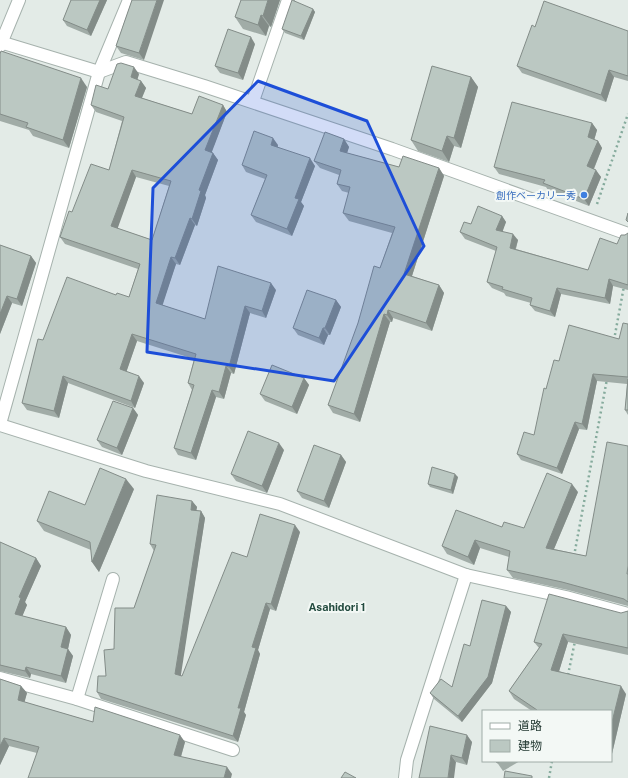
<svg xmlns="http://www.w3.org/2000/svg" width="628" height="778" font-family="'Public Sans','Noto Sans JP',sans-serif">
<style>
.lines{fill:none;stroke-linecap:round;stroke-linejoin:round}
.minor-casing{stroke:#a6b2ad;stroke-width:14}
.path{stroke:#86ab9d;stroke-width:2.5;stroke-dasharray:2 3;stroke-linecap:butt}
.minor{stroke:#fff;stroke-width:12}
.wall{fill:#a1aca7;fill-rule:evenodd}
.shaded-wall{fill:#838c88}
.building{fill:#bbc8c2;stroke:#838c88;fill-rule:evenodd}
.marked{fill:#1d4ed8;fill-opacity:0.2;stroke:#1d4ed8;stroke-width:3;stroke-linejoin:round}
.shop-dot{fill:#3f7fe0;stroke:#f3f8f5;stroke-width:1.5}
.labels{text-anchor:middle;stroke-width:4;stroke-linejoin:round;paint-order:stroke}
.shop-label{font-size:10px;fill:#366cbe;stroke:#f3f8f5;text-anchor:end}
.neighbourhood-label{font-size:11px;font-weight:bold;fill:#224a3e;stroke:#f3f8f5}
</style>
<rect width="100%" height="100%" fill="#e3ebe7"/>
<g class="lines">
<g class="minor-casing">
<g id="minor">
<path d="M0,42L99,72L126,62L204,86L392,149L628,234"/>
<path d="M0,46L19,0"/>
<path d="M253,101L288,0"/>
<path d="M0,424L99,72L129,0"/>
<path d="M0,425L146,471L280,504L466,575L566,597L628,614"/>
<path d="M0,678L77,699L233,750"/>
<path d="M77,699L113,579"/>
<path d="M405,778L407,760L466,575"/>
</g>
</g>
<g class="path">
<path d="M597,204L628,114"/>
<path d="M614,340L624,286"/>
<path d="M574,556L607,379"/>
<path d="M568,675L575,641"/>
<path d="M549,778L552,761"/>
</g>
<use href="#minor" class="minor"/>
</g>
<g class="wall">
<path d="M71,0H107L91,36L67,26L63,20Z"/>
<path d="M132,0L144,60L121,53L116,46Z"/>
<path d="M241,0H280L271,27L269,26L266,36L243,29L235,17Z"/>
<path d="M313,9L315,12L304,40L285,33L282,29Z"/>
<path d="M535,27L628,31V81L614,77L606,102L522,73L517,66Z"/>
<path d="M255,44L243,80L220,73L215,66Z"/>
<path d="M0,54L87,87L69,148L33,136L29,130L0,121Z"/>
<path d="M139,74L137,80L141,81L146,88L142,98L192,114L223,105L227,112L211,153H213L218,160L205,195L206,198L197,226L195,225L180,265L176,264L162,305L205,319L276,290L266,318L250,313L234,374L231,373L224,399L216,397L196,460L178,455L174,448L192,390L188,383L194,359L137,341L126,372L144,383L135,408L68,383L59,418L27,410L22,403L43,340L116,295L129,297L138,269L65,244L60,237L72,212L109,170L122,121L96,112L91,105L108,89ZM136,177L169,186L152,240L117,228Z"/>
<path d="M471,77L478,87L461,148L454,146L449,162L418,151L411,140Z"/>
<path d="M592,123L597,130L594,140L598,141L602,148L594,169L601,177L589,206L548,190L546,187L499,174L494,167Z"/>
<path d="M344,139L349,147L347,153L399,167L439,168L444,176L412,276L439,285L444,293L432,331L393,318L392,322H390L360,422L333,413L328,405L380,268L392,233L349,221L343,213L349,193L342,191L337,184L339,175L320,168L314,161Z"/>
<path d="M278,145V147L315,166L301,202L304,206L292,236L256,222L251,215L265,179L246,172L242,165Z"/>
<path d="M502,216L506,222L502,231L518,240L516,249L588,270L617,244L628,233V290L613,286L610,304L561,294L555,317L535,311L530,305L531,303L506,296L504,293L492,288L487,282L496,251L465,239L460,232L471,224Z"/>
<path d="M0,245L31,256L36,263L22,306L12,303L0,334Z"/>
<path d="M336,300L341,307L330,335H328L324,345L298,335L293,328Z"/>
<path d="M628,324V415L625,410L627,384L597,381L587,430L579,429L562,474L521,460L517,454L534,435L546,389L559,361L619,339Z"/>
<path d="M304,378L309,385L297,414L265,401L260,394Z"/>
<path d="M133,408L138,415L122,455L102,447L97,440Z"/>
<path d="M628,446V606L568,590L513,578L507,570L509,557L480,548L474,565L447,554L442,546L502,527L524,528L578,492L554,549L586,556Z"/>
<path d="M284,450L267,493L236,481L231,474Z"/>
<path d="M341,455L346,462L329,508L302,498L297,491Z"/>
<path d="M458,477L453,494L430,487L428,484Z"/>
<path d="M134,489L99,572L92,562L91,550L44,531L37,521Z"/>
<path d="M192,501L197,507L196,511H201L205,518L180,676H182L247,557L300,532L276,611L270,609L258,650L260,654L244,712L246,715L238,742L101,699L97,692L106,676L114,649L134,608L154,551L150,544Z"/>
<path d="M0,542L36,558L41,566L25,602L27,605L22,616L66,627L71,635L68,649L73,656L66,683L31,674L30,678L0,671Z"/>
<path d="M506,606L511,612L492,683L462,722L434,699L430,693L452,687L470,646Z"/>
<path d="M628,611V655L568,642L559,671L626,694L611,758V711H532L514,699L509,691L539,648L534,642Z"/>
<path d="M0,679L21,686L27,693L24,702L93,722L185,742L181,757L232,774L37,753L9,746L0,765Z"/>
<path d="M430,726L472,742L467,765L456,762Z"/>
<path d="M496,761H520L503,771Z"/>
</g>
<g class="shaded-wall">
<path d="M100,0H107L91,36L87,30Z"/>
<path d="M157,0H164L144,60L139,53Z"/>
<path d="M268,0H280L271,27L263,16Z"/>
<path d="M313,9L315,12L304,40L301,36Z"/>
<path d="M261,15L269,26L266,36L258,25Z"/>
<path d="M251,37L255,44L243,80L238,73Z"/>
<path d="M134,67L139,74L136,84L131,77Z"/>
<path d="M609,70L614,77L606,102L601,95Z"/>
<path d="M471,77L478,87L461,148L454,138Z"/>
<path d="M81,78L87,87L69,148L63,140Z"/>
<path d="M141,81L146,88L140,102L135,96Z"/>
<path d="M223,105L227,112L210,157L205,150Z"/>
<path d="M592,123L597,130L593,144L588,137Z"/>
<path d="M447,136L454,146L449,162L442,151Z"/>
<path d="M273,138L278,145L276,152L271,145Z"/>
<path d="M344,139L349,147L345,159L340,151Z"/>
<path d="M598,141L602,148L592,173L587,166Z"/>
<path d="M213,153L218,160L205,195L206,198L197,226L192,219L199,190Z"/>
<path d="M310,158L315,166L301,202L304,206L292,236L287,229L295,198Z"/>
<path d="M439,168L444,176L410,282L404,274Z"/>
<path d="M132,170L136,177L116,233L111,226Z"/>
<path d="M596,170L601,177L589,206L584,199Z"/>
<path d="M502,216L506,222L501,236L496,230Z"/>
<path d="M190,218L195,225L180,265L175,258Z"/>
<path d="M513,234L518,240L514,254L510,248Z"/>
<path d="M31,256L36,263L22,306L17,299Z"/>
<path d="M171,257L176,264L161,310L156,303Z"/>
<path d="M609,279L613,286L610,304L605,298Z"/>
<path d="M271,283L276,290L266,318L262,311Z"/>
<path d="M439,285L444,293L432,331L426,323Z"/>
<path d="M557,288L561,294L555,317L550,311Z"/>
<path d="M7,296L12,303L0,334V314Z"/>
<path d="M336,300L341,307L330,335L325,328Z"/>
<path d="M245,306L250,313L234,374L229,367Z"/>
<path d="M388,310L393,318L392,322L387,315Z"/>
<path d="M384,314L390,322L360,422L354,414Z"/>
<path d="M323,328L328,335L324,345L319,338Z"/>
<path d="M132,334L137,341L125,376L120,369Z"/>
<path d="M226,366L231,373L224,399L219,392Z"/>
<path d="M593,374L597,381L587,430L582,424Z"/>
<path d="M63,376L68,383L59,418L54,411Z"/>
<path d="M139,376L144,383L135,408L131,401Z"/>
<path d="M304,378L309,385L297,414L292,407Z"/>
<path d="M212,390L216,397L196,460L191,453Z"/>
<path d="M133,408L138,415L122,455L117,448Z"/>
<path d="M575,422L579,429L562,474L557,468Z"/>
<path d="M279,443L284,450L267,493L262,486Z"/>
<path d="M341,455L346,462L329,508L324,501Z"/>
<path d="M455,474L458,477L453,494L451,490Z"/>
<path d="M126,479L134,489L99,572L92,562Z"/>
<path d="M572,484L578,492L551,556L546,548Z"/>
<path d="M192,501L197,507L195,517L191,510Z"/>
<path d="M201,511L205,518L180,681L175,674Z"/>
<path d="M295,525L300,532L276,611L271,604Z"/>
<path d="M475,540L480,548L474,565L468,557Z"/>
<path d="M36,558L41,566L25,602L27,605L20,622L15,614L19,597Z"/>
<path d="M266,603L270,609L258,650L260,654L244,712L246,715L238,742L233,736L238,708L252,647Z"/>
<path d="M506,606L511,612L492,683L462,722L458,716Z"/>
<path d="M66,627L71,635L68,649L73,656L66,683L61,676V647Z"/>
<path d="M563,634L568,642L557,678L551,670Z"/>
<path d="M26,667L31,674L30,678L25,671Z"/>
<path d="M21,686L27,693L23,708L18,700Z"/>
<path d="M621,686L626,694L611,758V726Z"/>
<path d="M180,735L185,742L179,763L174,755Z"/>
<path d="M467,735L472,742L467,765L462,758Z"/>
<path d="M4,738L9,746L0,765V746Z"/>
<path d="M451,755L456,762L454,778H448Z"/>
<path d="M227,767L232,774L231,778H224Z"/>
</g>
<g class="building">
<path d="M71,0H100L87,30L63,20Z"/>
<path d="M132,0H157L139,53L116,46Z"/>
<path d="M241,0H268L263,16L261,15L258,25L235,17Z"/>
<path d="M292,0L313,9L301,36L282,29Z"/>
<path d="M544,1L628,31V76L609,70L601,95L517,66L532,25L535,27Z"/>
<path d="M228,29L251,37L238,73L215,66Z"/>
<path d="M1,51L81,78L63,140L26,127L28,123L0,114V54Z"/>
<path d="M121,63L134,67L131,77L141,81L135,96L192,114L199,96L223,105L205,150L213,153L199,190L201,191L192,219L190,218L175,258L171,257L156,303L205,319L218,266L271,283L262,311L245,306L229,367L226,366L219,392L212,390L191,453L174,448L194,385L188,383L196,354L132,334L120,369L139,376L131,401L63,376L54,411L22,403L38,339L43,340L67,277L116,295L117,293L129,297L140,264L60,237L69,211L72,212L91,164L109,170L124,117L91,105L96,85L108,89L117,64ZM132,170L171,181L152,240L111,226Z"/>
<path d="M432,66L471,77L454,138L447,136L442,151L411,140Z"/>
<path d="M512,102L592,123L588,137L598,141L587,166L596,170L584,199L543,183L545,180L494,167Z"/>
<path d="M254,131L273,138L271,145L310,158L295,198L299,199L287,229L251,215L267,175L242,165Z"/>
<path d="M325,132L344,139L340,151L399,167L403,156L439,168L404,274L439,285L426,323L388,310L387,315L384,314L354,414L328,405L358,323L374,266L380,268L395,227L343,213L350,187L337,184L341,170L314,161Z"/>
<path d="M478,206L502,216L496,230L513,234L510,248L588,270L600,238L617,244L621,235H625L628,233V285L609,279L605,298L557,288L550,311L530,305L532,298L502,289L503,287L487,282L497,247L460,232L464,222L471,224Z"/>
<path d="M628,213V222L626,220Z"/>
<path d="M0,245L31,256L17,299L7,296L0,314Z"/>
<path d="M307,290L336,300L325,328H323L319,338L293,328Z"/>
<path d="M623,323L628,324V377L593,374L582,424L575,422L557,468L517,454L524,432L534,435L544,388L546,389L554,360L559,361L569,325L619,339Z"/>
<path d="M272,365L304,378L292,407L260,394Z"/>
<path d="M628,379V410H625Z"/>
<path d="M113,401L133,408L117,448L97,440Z"/>
<path d="M248,431L279,443L262,486L231,474Z"/>
<path d="M607,442L628,446V566L627,574H628V602L624,599L562,582L507,570L510,551L475,540L468,557L442,546L456,510L502,527L504,522L524,528L547,473L572,484L546,548L586,556Z"/>
<path d="M314,445L341,455L324,501L297,491Z"/>
<path d="M432,467L455,474L451,490L428,484Z"/>
<path d="M100,468L126,479L92,562L90,542L37,521L49,491L85,505Z"/>
<path d="M157,495L192,501L191,510L201,511L175,674L182,676L232,552L247,557L260,514L295,525L271,604L266,603L252,647L256,648L238,708H241L233,736L97,692L98,676H106L104,650L114,649L115,608H134L156,545L150,544Z"/>
<path d="M0,542L36,558L19,597L21,598L15,614L66,627L61,647L68,649L61,676L26,667L25,671L0,665Z"/>
<path d="M549,594L621,613L628,611V648L563,634L551,670L621,686L611,726V711H535L537,710L509,691L542,644L534,642Z"/>
<path d="M482,600L506,606L488,677L458,716L430,693L441,679L452,687L464,644L470,646Z"/>
<path d="M0,679L21,686L18,700L93,722L95,707L180,735L174,755L227,767L224,778H28L39,747L4,738L0,746Z"/>
<path d="M430,726L467,735L462,758L451,755L448,778H419Z"/>
<path d="M496,761H501L497,763Z"/>
<path d="M505,771L532,776V778H504Z"/>
<path d="M345,772L356,778H341Z"/>
</g>
<path class="marked" d="M258,81L367,121L424,246L334,381L147,352L153,188Z"/>
<circle class="shop-dot" cx="584" cy="195" r="4"/>
<g class="labels">
<g class="shop-label">
<text x="576" y="199">創作ベーカリー秀</text>
</g>
<g class="neighbourhood-label">
<text x="337" y="611">Asahidori 1</text>
</g>
</g>
<rect x="482" y="710" width="130" height="52" fill="#f3f8f5" stroke="#a0aca7"/>
<rect x="490" y="723" width="20" height="6" fill="#ffffff" stroke="#a0aca7"/>
<text x="518" y="730" font-size="12" fill="#243a33">道路</text>
<rect x="490" y="740" width="20" height="12" fill="#bbc8c2" stroke="#a0aca7"/>
<text x="518" y="750" font-size="12" fill="#243a33">建物</text>
</svg>
